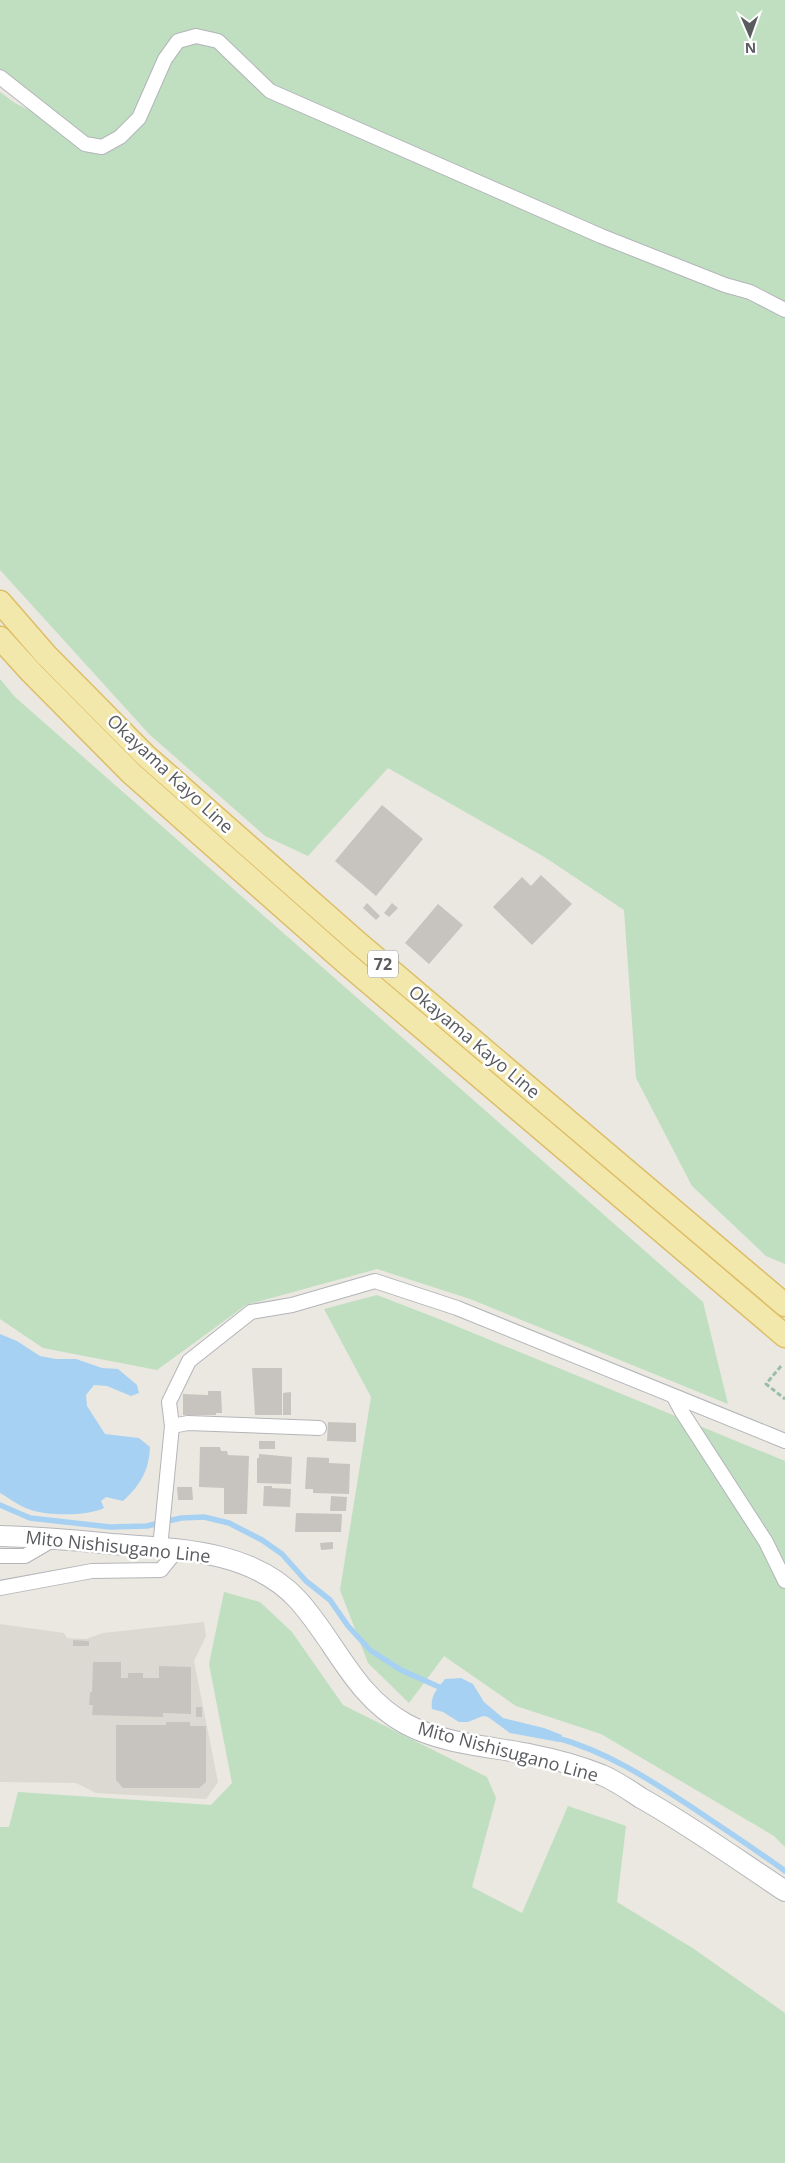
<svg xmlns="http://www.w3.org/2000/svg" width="785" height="2163" font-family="'Open Sans',sans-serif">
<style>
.education{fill:#dcd9d2}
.green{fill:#bfdfc0}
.water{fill:#a7d1f3}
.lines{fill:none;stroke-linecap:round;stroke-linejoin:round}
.stream{stroke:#a7d1f3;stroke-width:5.5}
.building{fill:#c7c4bf}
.street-casing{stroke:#b3b5b9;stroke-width:16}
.secondary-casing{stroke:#b4b6bb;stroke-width:22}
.primary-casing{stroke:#ddbd66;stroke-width:25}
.path{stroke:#9abea5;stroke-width:3;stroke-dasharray:5 2.5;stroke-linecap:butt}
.street{stroke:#fff;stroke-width:14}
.secondary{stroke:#fff;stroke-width:20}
.primary{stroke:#f3e8ac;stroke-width:22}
.labels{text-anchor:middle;stroke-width:5;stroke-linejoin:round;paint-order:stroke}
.shield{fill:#fff;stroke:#8b8c8f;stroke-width:1}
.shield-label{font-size:16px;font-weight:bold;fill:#595b5f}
.street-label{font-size:18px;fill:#595b5f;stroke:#fff}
</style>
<rect width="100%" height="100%" fill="#eae8e0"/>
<path class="education" d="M204,1622L206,1636L194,1661L218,1782L206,1799L96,1793L76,1783L0,1782V1624L64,1633L67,1638L86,1639L103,1633Z"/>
<g class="green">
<path d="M0,0H785V1264L766,1256L692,1186L636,1078L624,910L546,858L388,768L308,856L265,836L149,734L0,570V92L15,103L45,118L53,109L0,70Z"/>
<path d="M0,679L15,697L703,1302L728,1404L470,1299L377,1269L246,1305L157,1370L43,1348L0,1319Z"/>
<path d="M377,1295L439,1319L785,1461V1847L774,1836L601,1734L516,1706L444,1656L409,1703L368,1663L340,1590L371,1397L324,1309Z"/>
<path d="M224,1592L260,1602L292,1632L343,1705L487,1777L496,1798L472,1887L522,1913L568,1806L626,1826L617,1902L694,1949L785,2013V2163H0V1827H9L18,1792L211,1805L232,1783L209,1664Z"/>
</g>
<g class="water">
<path d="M0,1334L17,1341L40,1356L56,1359H76L102,1368L118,1369L137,1385L139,1393L131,1396L107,1386L94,1385L86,1395L87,1406L105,1434L139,1438L150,1447C149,1471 140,1485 123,1501L106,1497L101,1501L104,1508C89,1516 48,1516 31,1510C20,1507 9,1498 0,1493Z"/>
<path d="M461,1678L473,1684L484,1702L503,1718L544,1728L562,1735L559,1742L510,1733L488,1717L483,1716L468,1722H459L443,1712L432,1709C430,1696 437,1689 445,1679Z"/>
</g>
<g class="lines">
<g class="stream">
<path d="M0,1505L30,1518L110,1527L147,1526L181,1518L204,1517L229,1523L262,1540L282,1554L306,1581L330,1600L348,1626L370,1650L401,1670L446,1690"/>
<path d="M554,1737C606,1751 649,1779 693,1808C724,1829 755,1849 785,1871"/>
</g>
</g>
<g class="building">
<path d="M382,805L423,839L376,896L335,861Z"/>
<path d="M541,875L572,904L532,945L493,907L522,877L531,886Z"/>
<path d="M367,903L380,916L376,920L363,908Z"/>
<path d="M392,903L398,908L389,917L384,913Z"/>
<path d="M438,904L463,925L429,964L405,943Z"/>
<path d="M252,1368H282V1415H255Z"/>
<path d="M208,1391H221L222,1413H216V1415H183V1394L208,1395Z"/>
<path d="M291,1392V1415H283V1393Z"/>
<path d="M328,1422L356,1423V1442L327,1441Z"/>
<rect x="259" y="1441" width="16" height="8"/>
<path d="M200,1447H220L221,1451H227L228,1455L249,1456L247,1514H224V1488L199,1487Z"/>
<path d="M259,1454L292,1457L291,1484L257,1483V1458H259Z"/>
<path d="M307,1457L329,1458V1463L350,1464L349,1494L313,1493V1489H305Z"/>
<path d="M264,1486H272V1488L291,1489L290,1507L263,1506Z"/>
<path d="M177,1487H192L193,1500H178Z"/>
<path d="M331,1496L347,1497L346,1511H330Z"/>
<path d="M296,1513L342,1514L341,1532H295Z"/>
<path d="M333,1542V1549L321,1550L320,1543Z"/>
<path d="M73,1640L89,1641V1646H73Z"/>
<path d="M93,1662H121V1678H128V1673H143V1678H159V1666L191,1667V1714L163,1713V1717L92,1715L93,1705H89L90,1692H92Z"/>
<rect x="196" y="1707" width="6" height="10"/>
<path d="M166,1722H190V1726H206V1782L199,1788H123L116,1780V1725H166Z"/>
</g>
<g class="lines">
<g class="street-casing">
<g id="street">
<path d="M0,77L85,144L102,147L120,137L139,118L165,59L178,41L196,36L218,41L270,91L601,236L725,285L750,292L785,310"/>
<path d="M674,1397L682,1412L766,1542L785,1581"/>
<path d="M172,1426L188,1423L319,1428"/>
<path d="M160,1548L172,1426L169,1402L189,1361L251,1312L292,1305L375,1281L457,1308L785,1441"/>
<path d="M0,1556H25L54,1539"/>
<path d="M0,1588L92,1571L161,1570L177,1550"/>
</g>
</g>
<g class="secondary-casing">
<path id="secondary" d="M0,1536C38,1537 75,1540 112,1544C175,1549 252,1549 298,1600C336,1642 354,1696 406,1724C445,1745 491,1746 533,1755C554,1759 582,1767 602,1775C616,1781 629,1790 641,1798C691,1826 738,1860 785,1891"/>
</g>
<g class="primary-casing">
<g id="primary">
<path d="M0,602L46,655L145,755L357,942L785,1305"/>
<path d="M0,638L31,672L131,773L346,963L785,1336"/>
</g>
</g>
<path class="path" d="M781,1366L766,1384L785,1399"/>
<use href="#street" class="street"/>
<use href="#secondary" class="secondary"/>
<use href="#primary" class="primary"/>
</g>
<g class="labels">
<rect class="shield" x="368" y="950.5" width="30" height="27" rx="4"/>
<g class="shield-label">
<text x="383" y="970">72</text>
</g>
<g class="street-label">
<text transform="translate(170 774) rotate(43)" y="6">Okayama Kayo Line</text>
<text transform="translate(474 1042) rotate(40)" y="6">Okayama Kayo Line</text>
<text transform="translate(118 1547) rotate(6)" y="6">Mito Nishisugano Line</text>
<text transform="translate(508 1752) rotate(15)" y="6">Mito Nishisugano Line</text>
</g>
</g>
<g transform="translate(750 35) rotate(178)" stroke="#ffffff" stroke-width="4" paint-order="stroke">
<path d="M0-4L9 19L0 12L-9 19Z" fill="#595b5f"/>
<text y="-8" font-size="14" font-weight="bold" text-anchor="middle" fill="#595b5f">N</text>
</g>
</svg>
